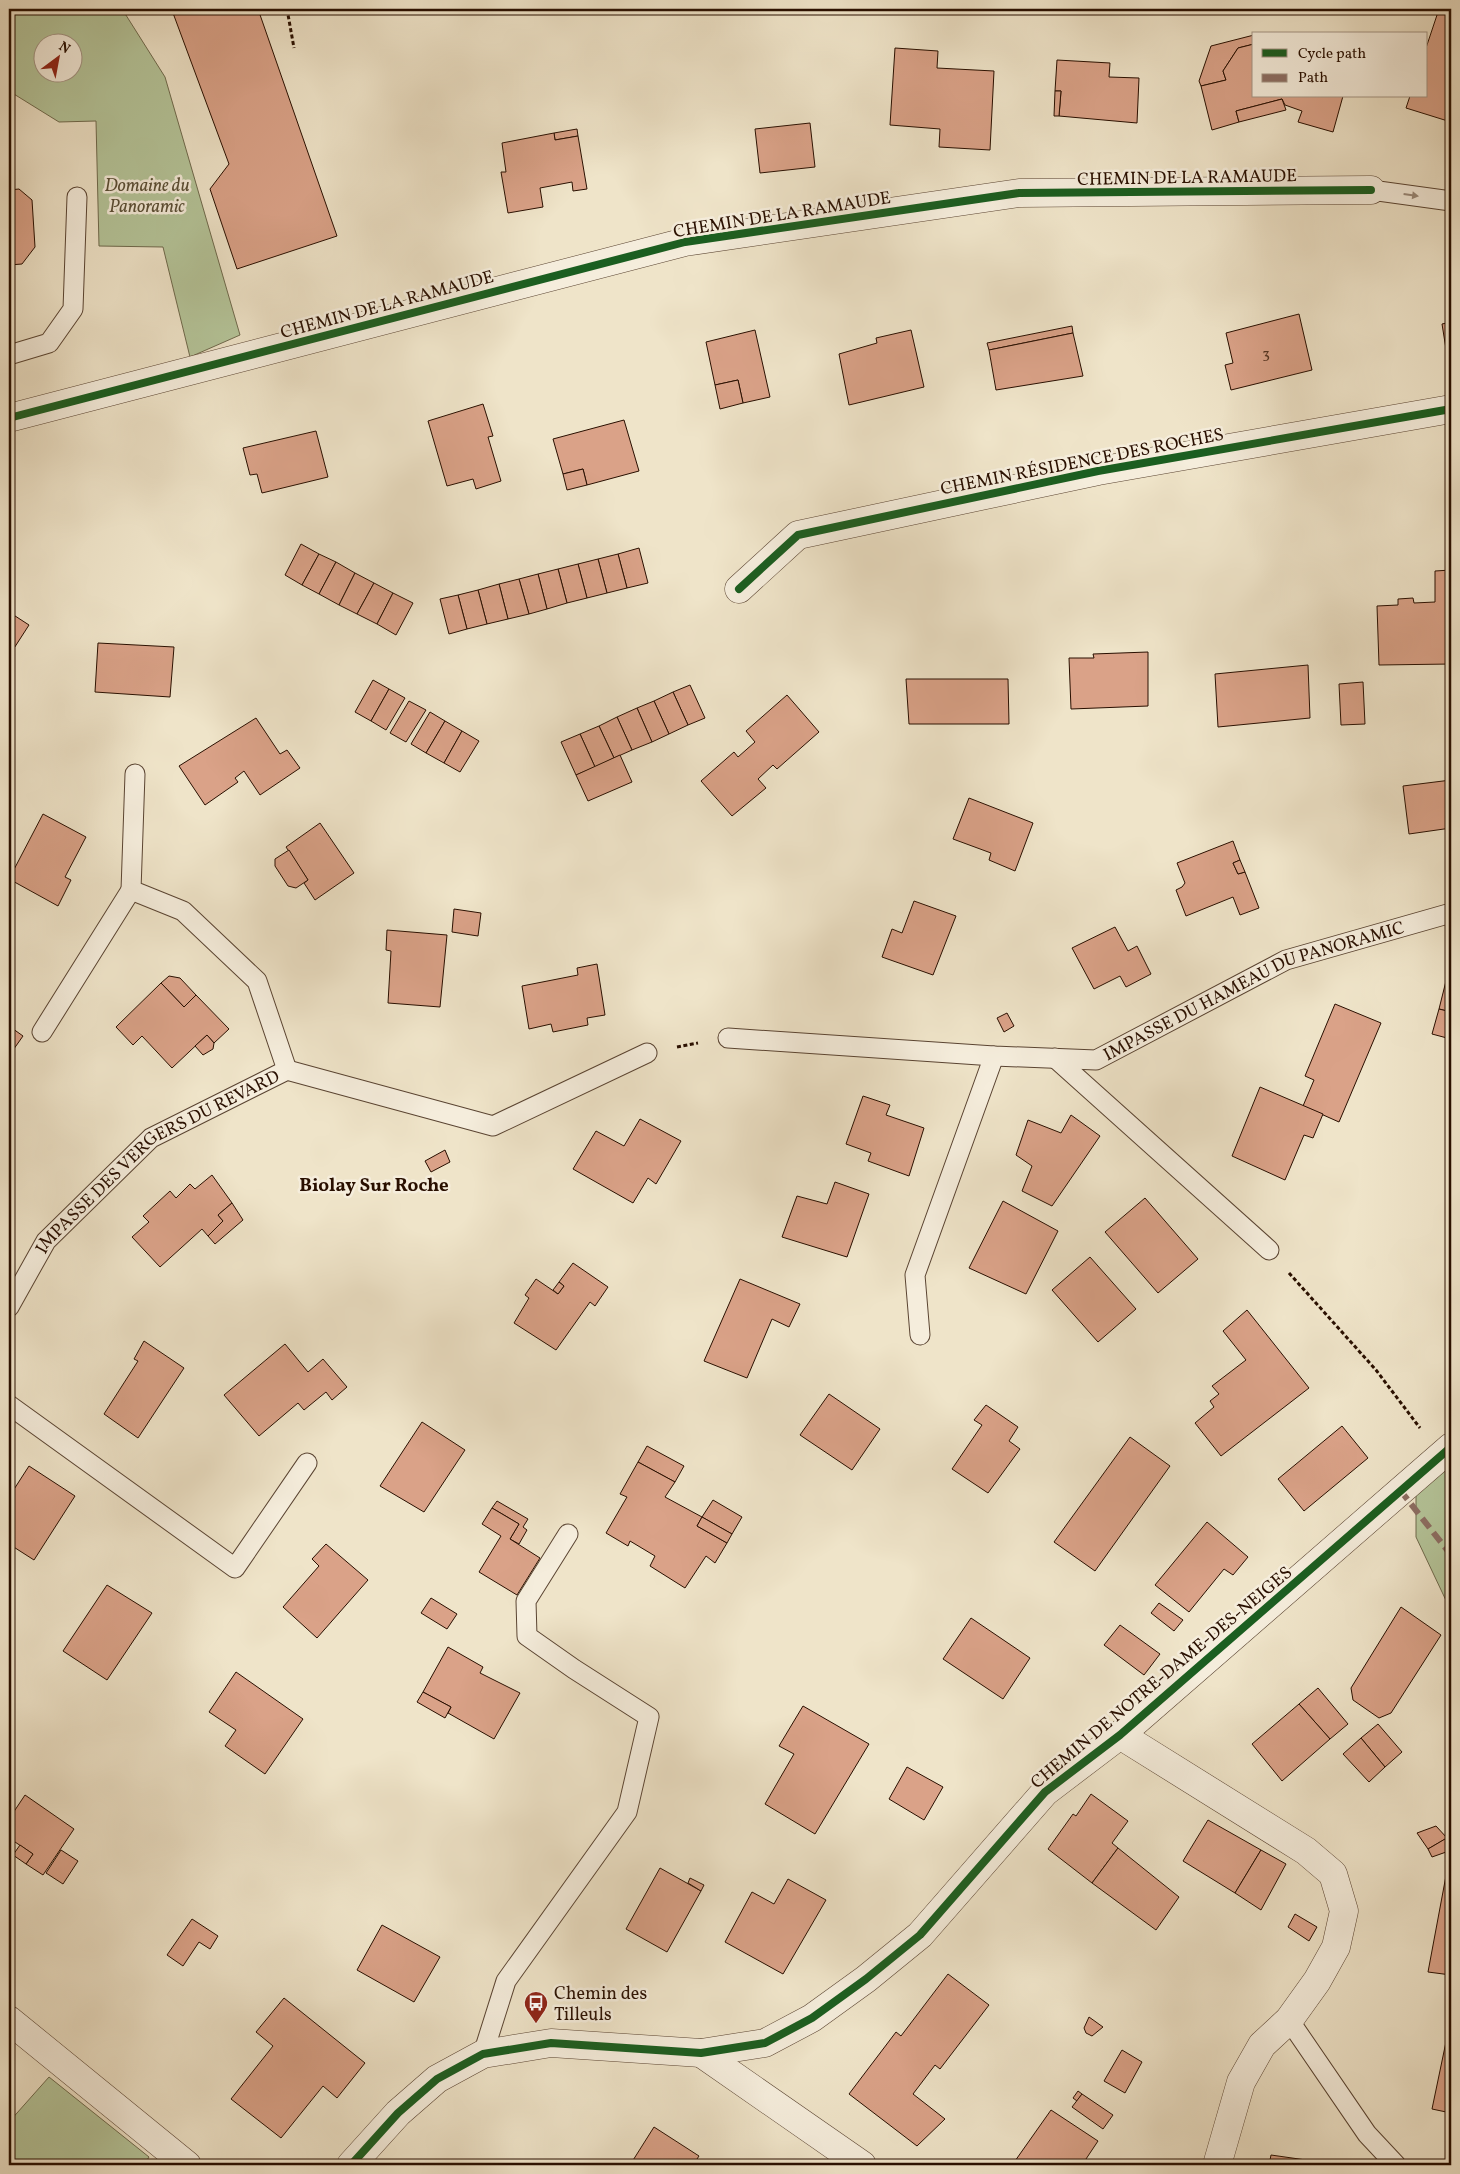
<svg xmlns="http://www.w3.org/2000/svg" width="1460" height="2174" font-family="Vollkorn,serif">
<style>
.green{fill:#b5c59a;stroke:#6f6a4d;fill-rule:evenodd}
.building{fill:#daa288;stroke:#290f00}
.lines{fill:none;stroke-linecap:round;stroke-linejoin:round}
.lane-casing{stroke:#5a4432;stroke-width:21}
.street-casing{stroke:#5a4432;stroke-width:29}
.path{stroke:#290f00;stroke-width:3;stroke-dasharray:4 2.5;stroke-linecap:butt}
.lane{stroke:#f5eddc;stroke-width:19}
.street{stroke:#f5eddc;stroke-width:28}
.quiet{stroke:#8d6e63;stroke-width:6;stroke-dasharray:12 6;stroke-linecap:butt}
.cycleway-casing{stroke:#f5eddc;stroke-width:11}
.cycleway{stroke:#1b5e20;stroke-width:8}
.oneway{fill:#998979}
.labels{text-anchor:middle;stroke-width:5;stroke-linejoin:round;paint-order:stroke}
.number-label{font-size:15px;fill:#553422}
.street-label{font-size:18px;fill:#290f00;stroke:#f5eddc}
.park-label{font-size:18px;font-style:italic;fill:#5a4f36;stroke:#f5eddc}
.poi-label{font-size:18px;fill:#290f00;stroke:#f5eddc;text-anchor:start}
.neighbourhood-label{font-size:19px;font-weight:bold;fill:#290f00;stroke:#f5eddc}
</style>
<rect width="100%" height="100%" fill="#efe4c9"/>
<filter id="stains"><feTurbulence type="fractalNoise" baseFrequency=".004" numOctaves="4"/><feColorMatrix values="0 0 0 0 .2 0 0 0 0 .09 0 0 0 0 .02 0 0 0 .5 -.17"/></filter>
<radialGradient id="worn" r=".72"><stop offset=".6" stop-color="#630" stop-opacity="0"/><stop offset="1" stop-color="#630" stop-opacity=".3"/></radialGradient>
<g class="green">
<path d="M9,9H120L124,12L165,77L240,335L190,357L163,247L99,246L96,121L59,122L9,91ZM42,42H72V72H42Z"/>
<path d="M1451,1462V1611L1416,1537V1492Z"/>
<path d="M49,2077L149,2157L144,2165H9V2122Z"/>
</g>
<g class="building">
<path d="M186,9H258L337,236L237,269L210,189L229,164L173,13Z"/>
<path d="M1439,9H1451V122L1406,108L1410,96H1426V48Z"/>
<path d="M1254,35V44L1238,48L1223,71L1226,80L1201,86L1199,81L1211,46Z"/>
<path d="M1254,44V96H1343L1333,132L1298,122L1302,111L1285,105L1282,99L1236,111L1239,122L1212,130L1201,86L1226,80L1223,71L1238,48Z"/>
<path d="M895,48L938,51L937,68L994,71L990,150L939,147L940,129L890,125Z"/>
<path d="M1057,60L1110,63L1109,77L1139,78L1137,123L1059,116L1061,91H1055Z"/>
<path d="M1055,91H1061L1059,116H1054Z"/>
<path d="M1282,99L1286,110L1239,122L1236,111Z"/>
<path d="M810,123L815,167L760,173L755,129Z"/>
<path d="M577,129L578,136L555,140L554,133Z"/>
<path d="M554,133L555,140L578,136L587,189L573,191L572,182L540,188L543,207L508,213L501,172H506L502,143Z"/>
<path d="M19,189L32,200L35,247L22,264L9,265V190Z"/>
<path d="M1299,314L1312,370L1231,390L1225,365L1233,363L1226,333Z"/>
<path d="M1451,322V374H1450L1442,324Z"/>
<path d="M1072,326L1073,333L989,350L987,343Z"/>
<path d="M755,330L770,397L743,403L738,380L715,385L706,342Z"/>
<path d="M911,330L924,387L849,405L839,354L877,343L876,338Z"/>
<path d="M1073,333L1083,376L996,390L989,350Z"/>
<path d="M738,380L743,403L720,409L715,385Z"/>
<path d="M483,404L493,436L488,437L501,481L476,489L473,479L447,486L428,421Z"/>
<path d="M624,420L639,471L587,485L583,469L563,474L553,439Z"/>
<path d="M316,431L328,477L262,493L257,474L250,475L243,448Z"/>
<path d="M583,469L587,485L567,490L563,474Z"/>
<path d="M301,544L319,554L302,585L285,575Z"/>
<path d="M639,548L648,583L627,588L618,554Z"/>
<path d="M319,554L336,562L319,594L302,585Z"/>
<path d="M618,554L627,588L607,593L598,559Z"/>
<path d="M598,559L607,593L587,598L578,564Z"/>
<path d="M336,562L355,573L339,605L319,594Z"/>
<path d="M578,564L587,598L567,603L558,569Z"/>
<path d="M558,569L567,603L547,609L538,574Z"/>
<path d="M1451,570V664L1379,665L1377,606L1398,605V599L1413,598L1414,603L1435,602V571Z"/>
<path d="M355,573L374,583L357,614L339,605Z"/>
<path d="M538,574L547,609L529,614L519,579Z"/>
<path d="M519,579L529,614L508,619L499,584Z"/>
<path d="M374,583L393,593L377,624L357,614Z"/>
<path d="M499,584L508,619L487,624L478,590Z"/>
<path d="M478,590L487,624L467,629L458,595Z"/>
<path d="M393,593L413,603L396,635L377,624Z"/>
<path d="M458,595L467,629L449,634L440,599Z"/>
<path d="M9,612L29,625L9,656Z"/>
<path d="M98,643L174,647L170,697L95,692Z"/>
<path d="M1148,652V706L1071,709L1069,658H1094L1093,654Z"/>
<path d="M1308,665L1310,718L1218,727L1215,674Z"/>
<path d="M906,679H1008L1009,724H909Z"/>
<path d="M373,680L389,689L371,721L355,712Z"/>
<path d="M1363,682L1365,724L1341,725L1339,684Z"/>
<path d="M690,685L705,718L688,725L673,692Z"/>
<path d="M389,689L405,698L386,730L371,721Z"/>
<path d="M673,692L688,725L669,734L654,701Z"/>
<path d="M787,695L819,732L777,769L773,765L758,779L766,788L732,816L701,781L734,752L738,757L755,742L746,731Z"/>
<path d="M409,701L426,710L406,742L390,733Z"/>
<path d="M654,701L669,734L652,742L637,708Z"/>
<path d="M637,708L652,742L632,750L617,717Z"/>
<path d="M430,712L445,721L426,753L411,744Z"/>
<path d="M617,717L632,750L614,758L599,726Z"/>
<path d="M256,718L280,754L287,750L300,768L260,795L244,771L235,778L238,782L205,805L179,766Z"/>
<path d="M445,721L462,731L444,763L426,753Z"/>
<path d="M599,726L614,758L595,767L580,734Z"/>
<path d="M462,731L479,741L460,772L444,763Z"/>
<path d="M580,734L595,767L576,775L561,742Z"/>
<path d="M620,755L632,782L588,801L576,775Z"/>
<path d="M1451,780V828L1409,834L1403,786Z"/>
<path d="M969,798L1033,823L1015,871L989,860L991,853L953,839Z"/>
<path d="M43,814L86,837L65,877L71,880L58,906L9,879Z"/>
<path d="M320,823L354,873L315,900L304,883L308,880L286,847Z"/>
<path d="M1233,841L1240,860L1233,863L1238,874L1245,872L1259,908L1240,915L1233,897L1186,916L1176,890L1182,887L1185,883L1177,863Z"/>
<path d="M289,850L308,880L296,888L288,886L275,866V859Z"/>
<path d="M1240,860L1245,872L1238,874L1233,863Z"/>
<path d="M914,901L956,916L933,975L882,957L892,929L902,933Z"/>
<path d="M454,909L481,913L478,936L452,932Z"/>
<path d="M1115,927L1128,951L1137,946L1151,974L1126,987L1120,976L1094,989L1072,948Z"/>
<path d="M387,930L447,935L440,1007L388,1003L391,951L386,950Z"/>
<path d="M597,964L605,1015L587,1018L588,1025L553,1032L551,1024L529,1029L522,986L578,975L577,968Z"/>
<path d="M1449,969L1451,970V1012L1439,1009Z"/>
<path d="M169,976L180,978L196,995L184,1007L161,983Z"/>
<path d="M161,983L184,1007L196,995L229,1029L214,1043L207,1035L172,1068L142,1036L133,1045L116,1027Z"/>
<path d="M1335,1004L1381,1023L1339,1122L1303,1106L1314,1080L1305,1076Z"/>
<path d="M1439,1009L1451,1012V1023L1447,1038L1432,1034Z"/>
<path d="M1007,1013L1014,1026L1004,1032L997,1018Z"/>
<path d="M9,1026L23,1036L11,1053L9,1051Z"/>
<path d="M207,1035L214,1043L213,1049L203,1055L195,1046Z"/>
<path d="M1260,1087L1323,1114L1313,1138L1304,1135L1285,1180L1232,1156Z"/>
<path d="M863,1096L890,1105L886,1115L924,1128L909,1176L868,1161L871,1153L846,1144Z"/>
<path d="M1071,1115L1100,1136L1052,1206L1022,1191L1032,1166L1016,1155L1028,1120L1061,1133Z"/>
<path d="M640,1119L681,1141L656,1184L648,1178L633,1203L573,1169L596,1131L624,1146Z"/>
<path d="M445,1150L450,1162L431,1172L425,1161Z"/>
<path d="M212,1175L232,1203L218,1215L223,1221L208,1236L202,1229L160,1267L132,1237L149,1222L143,1216L170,1191L176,1198L190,1184L195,1189Z"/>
<path d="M835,1182L869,1194L847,1257L782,1237L797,1196L827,1204Z"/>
<path d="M1145,1198L1198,1259L1158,1293L1105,1232Z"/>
<path d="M1003,1201L1058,1231L1026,1294L969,1268Z"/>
<path d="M232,1203L243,1220L215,1244L208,1236L223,1221L218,1215Z"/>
<path d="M1090,1257L1136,1309L1098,1342L1052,1290Z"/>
<path d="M573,1263L608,1287L595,1306L590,1302L556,1350L514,1323L529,1298L525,1295L536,1279L558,1294L564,1286L559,1282Z"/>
<path d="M740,1279L800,1304L789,1327L772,1319L747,1378L704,1361Z"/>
<path d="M559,1282L564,1286L558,1294L553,1290Z"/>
<path d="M1247,1310L1309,1388L1221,1456L1195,1423L1214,1407L1210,1401L1219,1394L1212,1386L1246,1360L1223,1331Z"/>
<path d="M144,1341L184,1368L138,1438L104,1414L138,1361L134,1359Z"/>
<path d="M285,1344L308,1372L323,1359L347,1387L332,1400L326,1392L304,1410L298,1403L259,1436L224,1395Z"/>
<path d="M829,1394L880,1429L852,1470L800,1435Z"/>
<path d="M986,1405L1018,1427L1009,1441L1020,1449L988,1493L952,1469L982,1425L974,1420Z"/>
<path d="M422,1422L465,1450L424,1512L380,1486Z"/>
<path d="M1342,1426L1368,1458L1304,1511L1278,1479Z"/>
<path d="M1130,1437L1170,1466L1095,1571L1054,1542Z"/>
<path d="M647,1446L684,1466L675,1482L638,1462Z"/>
<path d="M638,1462L675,1482L665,1497L702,1517L697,1526L727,1543L715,1563L706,1556L685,1588L650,1566L655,1556L630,1541L628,1546L606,1533L627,1497L620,1494Z"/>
<path d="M29,1466L75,1496L34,1560L9,1544V1497Z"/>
<path d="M713,1500L742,1517L732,1534L702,1517Z"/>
<path d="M497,1501L528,1519L523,1527L527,1530L519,1544L510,1539L519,1524L492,1508Z"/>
<path d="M492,1508L519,1524L510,1539L540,1558L517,1595L479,1572L501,1536L482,1524Z"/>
<path d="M702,1517L732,1534L727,1543L697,1526Z"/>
<path d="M1207,1522L1248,1557L1233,1575L1224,1569L1189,1612L1155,1585Z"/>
<path d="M326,1544L368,1580L317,1638L283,1607L319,1566L312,1559Z"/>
<path d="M107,1585L152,1613L107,1680L63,1651Z"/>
<path d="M431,1598L457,1614L447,1629L421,1613Z"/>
<path d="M1159,1603L1183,1620L1174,1631L1151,1613Z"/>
<path d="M1401,1607L1441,1635L1391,1713L1379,1718L1353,1700L1351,1688Z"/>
<path d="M971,1618L1030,1658L1003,1699L943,1659Z"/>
<path d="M1120,1625L1160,1654L1144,1675L1104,1645Z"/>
<path d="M448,1647L483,1667L480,1673L520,1693L494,1739L448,1713L451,1707L423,1692Z"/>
<path d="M236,1672L303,1719L265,1774L225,1746L236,1730L209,1712Z"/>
<path d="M1318,1688L1348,1724L1330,1739L1299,1704Z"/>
<path d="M423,1692L451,1707L445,1718L417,1702Z"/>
<path d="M1299,1704L1330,1739L1282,1781L1252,1744Z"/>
<path d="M803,1706L869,1744L815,1834L765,1804L794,1754L779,1746Z"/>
<path d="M1378,1724L1402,1752L1385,1767L1361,1738Z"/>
<path d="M1361,1738L1385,1767L1369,1782L1343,1754Z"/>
<path d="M907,1767L943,1787L924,1820L889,1799Z"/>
<path d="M1091,1794L1128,1821L1112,1843L1118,1848L1092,1883L1048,1849L1073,1814L1076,1816Z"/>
<path d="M25,1795L74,1829L43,1875L26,1864L33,1854L9,1838V1819Z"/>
<path d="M1208,1820L1261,1850L1235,1893L1183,1861Z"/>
<path d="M1436,1826L1447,1838L1428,1849L1417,1833Z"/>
<path d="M1445,1839L1449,1851L1432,1857L1428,1849Z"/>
<path d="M20,1845L33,1854L26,1864L13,1855Z"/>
<path d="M1118,1848L1179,1897L1156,1930L1092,1883Z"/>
<path d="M61,1850L78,1861L63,1884L46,1873Z"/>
<path d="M1261,1850L1286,1864L1261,1910L1235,1893Z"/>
<path d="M1448,1865L1451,1866V1975L1428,1972Z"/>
<path d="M660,1868L701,1891L667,1952L626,1929Z"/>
<path d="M690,1878L704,1885L701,1891L688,1883Z"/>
<path d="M788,1879L826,1900L783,1974L725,1942L752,1892L774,1904Z"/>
<path d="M1295,1914L1317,1927L1309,1941L1288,1927Z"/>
<path d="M192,1919L218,1936L210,1949L199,1942L183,1966L167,1955Z"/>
<path d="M382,1925L440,1957L414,2002L357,1970Z"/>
<path d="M948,1974L989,2005L940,2069L935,2065L913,2094L945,2119L917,2146L849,2094L896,2032L901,2036Z"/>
<path d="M284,1998L365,2063L337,2098L323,2086L281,2138L231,2099L273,2046L256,2032Z"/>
<path d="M1089,2017L1103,2027L1092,2036L1086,2033L1084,2028Z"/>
<path d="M1447,2037L1451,2038V2113L1432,2109Z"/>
<path d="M1122,2050L1142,2062L1125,2093L1104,2081Z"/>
<path d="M1078,2091L1082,2094L1077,2101L1073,2098Z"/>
<path d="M1082,2094L1113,2115L1103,2129L1072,2107Z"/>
<path d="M1051,2110L1098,2141L1082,2165H1021L1015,2161Z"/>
<path d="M654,2127L699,2156L693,2165H630Z"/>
<path d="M1271,2155L1313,2161V2165H1269Z"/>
</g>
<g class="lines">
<g class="lane-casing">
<g id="lane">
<path d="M1371,190L1451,201"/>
<path d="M9,355L49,343L73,309L77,197"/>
<path d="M135,774L131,890L183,911L257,981L287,1070"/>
<path d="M42,1032L131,890"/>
<path id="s1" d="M728,1038L994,1056L1096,1060L1286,960L1451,913"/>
<path d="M1055,1058L1269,1250"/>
<path id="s2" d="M9,1307L46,1241L151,1138L287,1070L493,1126L647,1053"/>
<path d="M920,1335L915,1275L994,1056"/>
<path d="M9,1405L235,1568L307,1463"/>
<path d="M1289,2020L1367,2134L1396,2165"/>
<path d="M483,2054L506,1981L627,1812L649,1717L574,1669L527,1636L526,1601L568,1534"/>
</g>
</g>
<g class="street-casing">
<g id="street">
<path d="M9,418L685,242L1019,193L1371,190"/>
<path d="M739,589L798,535L1098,471L1451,409"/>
<path d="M1120,1735L1306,1851L1333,1874L1344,1911L1336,1947L1317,1981L1289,2020L1262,2045L1241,2082L1217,2165"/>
<path d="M9,2020L187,2165"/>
<path d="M701,2053L862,2165"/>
<path d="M351,2165L398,2113L437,2079L483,2054L551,2043L701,2053L765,2043L812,2018L866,1979L920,1935L1045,1792L1120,1735L1451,1447"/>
</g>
</g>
<g class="path">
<path d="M287,9L294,48"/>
<path d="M677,1047L698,1043"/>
<path d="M1289,1273L1376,1370L1420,1428"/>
</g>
<use href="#lane" class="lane"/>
<use href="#street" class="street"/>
<path class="quiet" d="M1400,1490L1451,1555"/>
<g class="cycleway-casing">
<g id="cycleway">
<path d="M9,418L685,242L1019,193L1371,190"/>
<path d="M739,589L798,535L1098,471L1451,409"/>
<path d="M351,2165L398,2113L437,2079L483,2054L551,2043L701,2053L765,2043L812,2018L866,1979L920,1935L1045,1792L1120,1735L1451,1447"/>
</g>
</g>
<use href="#cycleway" class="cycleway"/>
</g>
<defs><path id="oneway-solid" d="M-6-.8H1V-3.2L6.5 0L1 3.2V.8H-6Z" transform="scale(1.25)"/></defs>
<use class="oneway" href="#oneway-solid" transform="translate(1411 195) rotate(8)"/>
<defs>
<g id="bus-pin" transform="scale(1.25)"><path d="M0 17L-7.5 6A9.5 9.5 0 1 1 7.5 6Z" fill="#8f2418" stroke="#f5eddc"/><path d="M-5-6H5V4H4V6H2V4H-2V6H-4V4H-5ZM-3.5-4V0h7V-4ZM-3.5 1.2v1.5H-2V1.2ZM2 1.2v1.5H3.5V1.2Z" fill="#fff"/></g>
</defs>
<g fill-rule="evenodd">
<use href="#bus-pin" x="536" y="2003"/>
</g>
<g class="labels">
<g class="number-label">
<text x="1266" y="358">3</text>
</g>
<g class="street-label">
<text transform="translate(1187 177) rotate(-1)" y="6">CHEMIN DE LA RAMAUDE</text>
<text transform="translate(782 214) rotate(-9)" y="6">CHEMIN DE LA RAMAUDE</text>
<text transform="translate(387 304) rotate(-15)" y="6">CHEMIN DE LA RAMAUDE</text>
<text transform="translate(1082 461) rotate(-11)" y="6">CHEMIN RÉSIDENCE DES ROCHES</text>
<text dy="6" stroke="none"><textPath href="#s1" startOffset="542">IMPASSE DU HAMEAU DU PANORAMIC</textPath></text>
<text dy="6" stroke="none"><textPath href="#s2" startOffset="214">IMPASSE DES VERGERS DU REVARD</textPath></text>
<text transform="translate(1161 1677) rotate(-40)" y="6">CHEMIN DE NOTRE-DAME-DES-NEIGES</text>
</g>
<g class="park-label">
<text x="147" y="191">Domaine du<tspan x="147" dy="21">Panoramic</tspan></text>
</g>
<g class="poi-label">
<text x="554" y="1999">Chemin des<tspan x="554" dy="21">Tilleuls</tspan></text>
</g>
<g class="neighbourhood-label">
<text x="374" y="1191">Biolay Sur Roche</text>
</g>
</g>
<rect width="1460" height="2174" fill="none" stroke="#efe4c9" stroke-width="30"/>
<rect x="10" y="10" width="1440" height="2154" fill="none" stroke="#290f00" stroke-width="2.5"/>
<rect x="15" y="15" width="1430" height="2144" fill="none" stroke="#290f00"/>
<rect x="1252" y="32" width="175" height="65" fill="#f5eddc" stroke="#a39484"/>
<rect x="1262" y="49" width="25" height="8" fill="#1b5e20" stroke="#a39484"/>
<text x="1298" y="58" font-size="15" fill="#290f00">Cycle path</text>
<rect x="1262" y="74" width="25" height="8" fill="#8d6e63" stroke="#a39484"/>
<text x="1298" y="82" font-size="15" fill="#290f00">Path</text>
<g transform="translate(58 58) rotate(32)"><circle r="24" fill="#f5eddc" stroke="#a39484"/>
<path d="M0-4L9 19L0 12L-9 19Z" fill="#8f2418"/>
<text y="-8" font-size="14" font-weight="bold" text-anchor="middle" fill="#290f00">N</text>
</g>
<rect width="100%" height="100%" filter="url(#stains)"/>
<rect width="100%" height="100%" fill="url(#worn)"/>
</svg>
